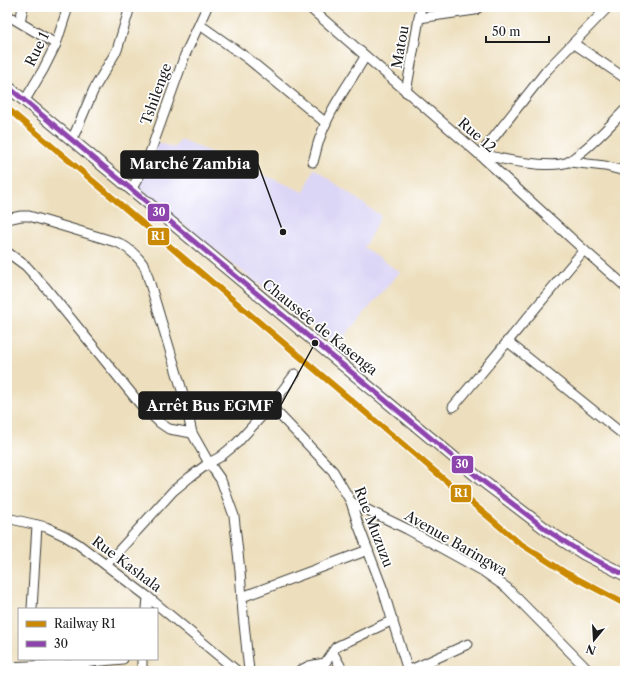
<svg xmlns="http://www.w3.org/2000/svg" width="632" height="678" font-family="'Libre Caslon Text',serif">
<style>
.built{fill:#dcd6f6}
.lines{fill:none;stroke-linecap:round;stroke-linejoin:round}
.minor-casing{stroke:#3b3934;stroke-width:11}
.major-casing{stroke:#3b3934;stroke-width:13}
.minor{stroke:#fff;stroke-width:9}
.major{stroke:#fff;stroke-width:11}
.bus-1-casing{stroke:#fff;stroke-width:8}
.bus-1{stroke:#8e44ad;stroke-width:5}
.rail-1-casing{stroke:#fff;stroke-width:9}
.rail-1{stroke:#cb8a06;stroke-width:6}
.labels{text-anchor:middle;stroke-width:3.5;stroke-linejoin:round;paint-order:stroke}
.street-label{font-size:14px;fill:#1c1c1c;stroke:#fff}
.leader{fill:none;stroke:#1c1c1c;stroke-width:1.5}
.callout-dot{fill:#1c1c1c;stroke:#fff;stroke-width:1.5}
.callout{fill:#1c1c1c;stroke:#1c1c1c;stroke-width:1.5}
.callout-label{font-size:15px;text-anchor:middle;font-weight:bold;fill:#fff}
.line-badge{stroke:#fff;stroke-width:1.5}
.badge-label{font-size:11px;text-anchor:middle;font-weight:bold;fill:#fff}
</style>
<rect width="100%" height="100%" fill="#fff"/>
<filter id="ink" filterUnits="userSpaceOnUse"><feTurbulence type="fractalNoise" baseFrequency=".025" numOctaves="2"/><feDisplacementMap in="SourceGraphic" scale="8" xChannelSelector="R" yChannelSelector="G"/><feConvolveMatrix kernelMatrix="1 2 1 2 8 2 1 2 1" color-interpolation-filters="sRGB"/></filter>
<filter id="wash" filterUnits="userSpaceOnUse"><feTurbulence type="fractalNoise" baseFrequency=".012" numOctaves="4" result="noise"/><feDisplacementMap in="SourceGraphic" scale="16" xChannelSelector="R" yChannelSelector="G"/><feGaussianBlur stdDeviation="0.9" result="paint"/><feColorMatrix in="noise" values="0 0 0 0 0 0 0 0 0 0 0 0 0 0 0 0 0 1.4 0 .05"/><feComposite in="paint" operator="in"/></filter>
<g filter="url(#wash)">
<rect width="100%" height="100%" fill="#eddfbd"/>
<path class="built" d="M180,139L304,192L314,168L381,216L364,248L400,272L336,346L138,188L157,142L174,148Z"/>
</g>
<g filter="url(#ink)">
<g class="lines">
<g class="minor-casing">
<g id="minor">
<path d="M309,7L480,155L584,250L625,286"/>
<path d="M7,15L56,44"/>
<path d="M419,18L475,10L479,7"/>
<path d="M20,22L23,7"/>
<path d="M200,25L247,58L326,123"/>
<path d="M573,43L625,78"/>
<path d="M406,92L421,7"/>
<path d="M25,100L43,70L56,44L68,7"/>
<path d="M72,140L94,89L117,50L130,7"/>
<path d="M482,153C499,160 552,169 568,162C572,160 576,156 580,153C597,140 610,125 625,110"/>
<path d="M480,155L547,70L608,7"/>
<path d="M313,162C316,153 317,144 321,135C331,107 350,82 365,57"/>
<path d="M570,162L605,166L625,171"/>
<path d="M131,190L146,164L185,55L207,7"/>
<path d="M7,219L21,216H29L119,243C130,249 138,256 145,267L184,397L192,433L209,463L221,480L234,516L240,571L243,614L249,671"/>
<path d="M7,252L26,266L46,288L140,404L160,423L169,429L192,433"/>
<path d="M507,341L625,436"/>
<path d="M271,406L333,471L351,502L358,524L383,590L408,671"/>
<path d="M453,407L584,250"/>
<path d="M351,502L407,529L483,571L507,588L589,671"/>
<path d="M7,518L46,527L65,536L78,544L148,597L237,671"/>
<path d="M106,565L173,491L190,477L209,463L220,457L237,443L271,406L295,374"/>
<path d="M242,597L368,550"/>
<path d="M32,609L37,525"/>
<path d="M147,609L148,597"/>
<path d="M333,653L343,671"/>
<path d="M142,659V671"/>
<path d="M7,667L71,664L123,659"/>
<path d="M299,671L309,666L325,663L336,647L393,620"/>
<path d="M408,671L468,644"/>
</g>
</g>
<g class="major-casing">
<path id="major" d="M7,86L480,479L551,533L584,554L625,575"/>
</g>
<use href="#minor" class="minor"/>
<use href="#major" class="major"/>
<g class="bus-1-casing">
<path id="bus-1" d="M7,86L480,479L551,533L584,554L625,575"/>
</g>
<use href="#bus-1" class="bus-1"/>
<g class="rail-1-casing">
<path id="rail-1" d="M7,108L518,542L566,573L625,604"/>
</g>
<use href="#rail-1" class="rail-1"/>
</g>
</g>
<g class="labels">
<g class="street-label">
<text transform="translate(400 47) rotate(-80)" y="5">Matou</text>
<text transform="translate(37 49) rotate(-64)" y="5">Rue 1</text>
<text transform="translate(156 94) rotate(-70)" y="5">Tshilenge</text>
<text transform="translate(477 135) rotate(41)" y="5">Rue 12</text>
<text transform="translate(320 327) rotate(39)" y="5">Chaussée de Kasenga</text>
<text transform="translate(374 527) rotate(69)" y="5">Rue Muzuzu</text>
<text transform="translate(456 543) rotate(30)" y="5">Avenue Baringwa</text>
<text transform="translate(127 564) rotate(37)" y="5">Rue Kashala</text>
</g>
</g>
<path class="leader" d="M283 232L258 164M315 343L281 405"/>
<g class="callout-dot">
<circle cx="283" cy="232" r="4"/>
<circle cx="315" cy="343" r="4"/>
</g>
<g class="callout">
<rect x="121" y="151" width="137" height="27" rx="4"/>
<rect x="139" y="392" width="142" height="27" rx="4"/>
</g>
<g class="callout-label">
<text x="190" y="169">Marché Zambia</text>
<text x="210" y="411">Arrêt Bus EGMF</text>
</g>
<g class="line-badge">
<rect x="147" y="203" width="23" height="19" rx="4" fill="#8e44ad"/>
<rect x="147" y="227" width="23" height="19" rx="4" fill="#cb8a06"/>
<rect x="451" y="455" width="23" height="19" rx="4" fill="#8e44ad"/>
<rect x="450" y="484" width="22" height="19" rx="4" fill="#cb8a06"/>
</g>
<g class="badge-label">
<text x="159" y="216">30</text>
<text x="158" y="240">R1</text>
<text x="462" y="468">30</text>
<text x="461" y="497">R1</text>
</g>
<rect width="632" height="678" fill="none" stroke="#fff" stroke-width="24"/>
<rect x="18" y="608" width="140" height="52" fill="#ffffff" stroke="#a4a4a4"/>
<rect x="26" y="621" width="20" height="6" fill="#cb8a06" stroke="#a4a4a4"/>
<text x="54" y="628" font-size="12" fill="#1c1c1c">Railway R1</text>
<rect x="26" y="641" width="20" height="6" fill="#8e44ad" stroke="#a4a4a4"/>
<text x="54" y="648" font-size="12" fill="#1c1c1c">30</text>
<g transform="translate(594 640) rotate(198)" stroke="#ffffff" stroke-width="3" paint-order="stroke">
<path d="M0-3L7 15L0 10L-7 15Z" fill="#1c1c1c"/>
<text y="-6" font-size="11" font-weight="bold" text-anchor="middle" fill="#1c1c1c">N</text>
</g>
<path d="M486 36v6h63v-6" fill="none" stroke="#1c1c1c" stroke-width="2"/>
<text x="492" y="36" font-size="12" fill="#1c1c1c" stroke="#ffffff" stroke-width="3" paint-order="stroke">50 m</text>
</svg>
